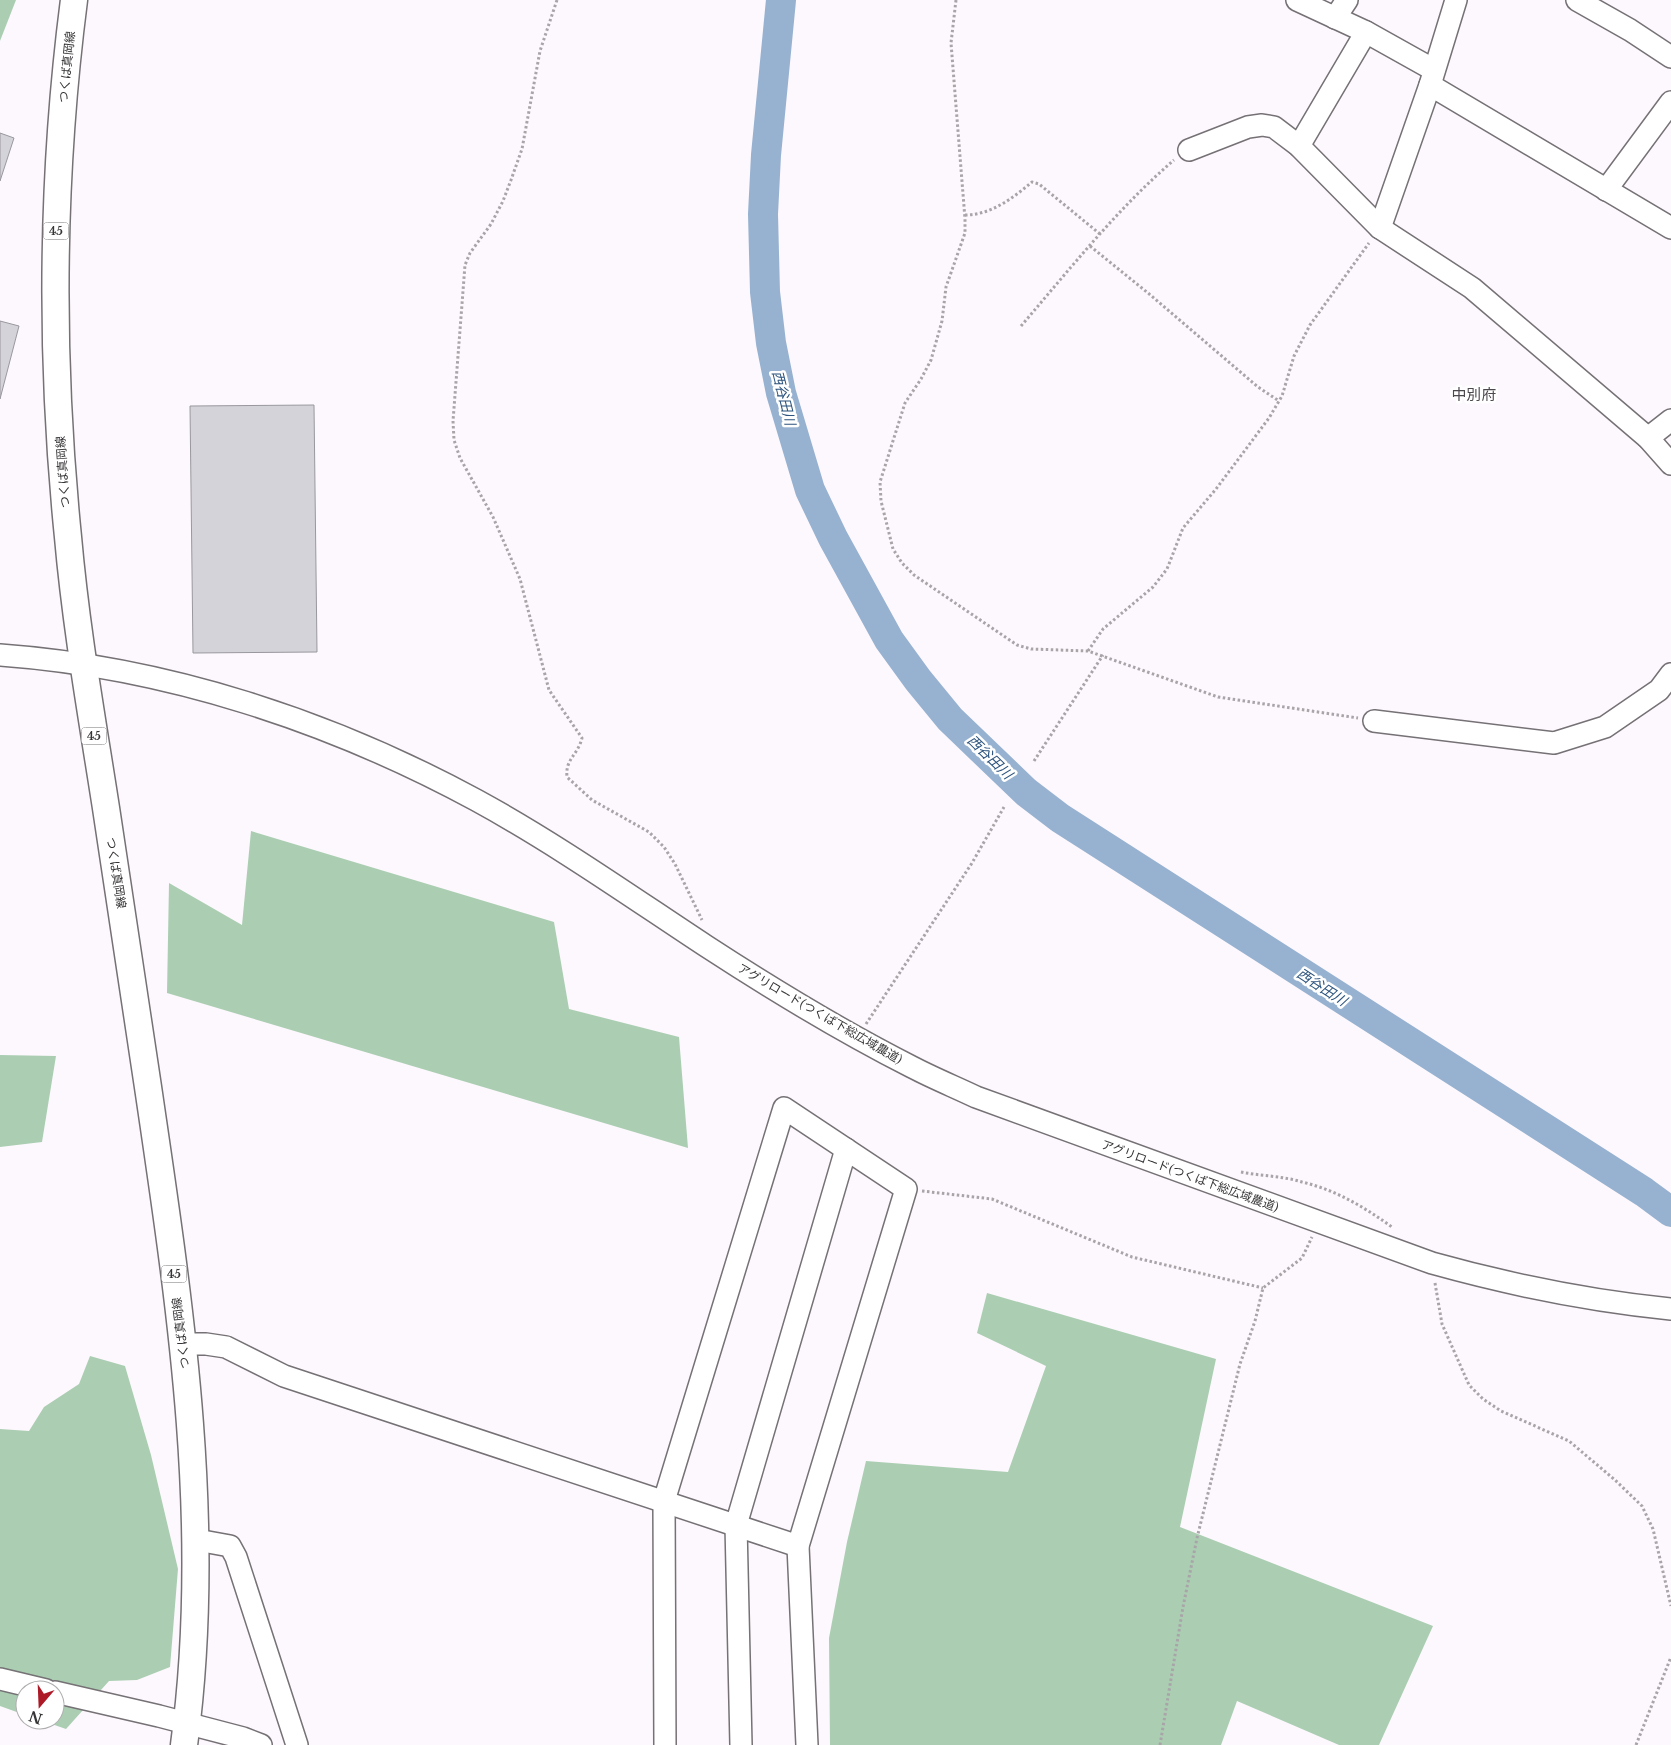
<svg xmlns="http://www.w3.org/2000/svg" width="1671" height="1745" font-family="'Libre Baskerville','Noto Sans JP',serif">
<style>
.forest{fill:#abceb3}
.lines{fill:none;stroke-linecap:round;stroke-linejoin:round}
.river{stroke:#97b2d0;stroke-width:30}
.building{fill:#d4d3d9;stroke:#99989e}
.minor-casing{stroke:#757175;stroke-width:24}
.major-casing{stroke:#757175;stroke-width:29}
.path{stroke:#a8a4a8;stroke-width:3;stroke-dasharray:2.5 2.5;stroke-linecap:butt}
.minor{stroke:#fff;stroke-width:21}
.major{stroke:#fff;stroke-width:26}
.labels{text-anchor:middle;stroke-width:5;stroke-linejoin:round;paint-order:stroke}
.shield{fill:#fff;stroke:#727172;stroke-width:1}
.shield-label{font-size:11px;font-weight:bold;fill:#363436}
.street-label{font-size:12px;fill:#363436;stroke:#fff}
.water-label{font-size:14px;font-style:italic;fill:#2d547e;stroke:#fff}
.quarter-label{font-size:15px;fill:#4d484d;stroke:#fff}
</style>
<rect width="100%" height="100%" fill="#fdf8fd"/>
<g class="forest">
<path d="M0,0H16L0,41Z"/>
<path d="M251,831L554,922L569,1009L679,1037L688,1148L167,993L169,883L242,925Z"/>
<path d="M0,1055L56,1056L42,1142L0,1147Z"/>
<path d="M987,1293L1216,1359L1180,1527L1433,1626L1379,1745H1339L1237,1701L1221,1745H830L829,1638L847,1542L866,1461L1008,1472L1046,1366L977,1333Z"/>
<path d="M90,1356L125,1366L151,1455L178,1569L170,1667L137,1680L109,1681L66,1729L40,1720H55V1690H25V1715L0,1706V1429L29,1431L44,1407L79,1384Z"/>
</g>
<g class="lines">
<path class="river" d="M781,0L766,155L763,214L765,292L771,343L781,393L810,490L833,538L889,640L918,680L950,719L1026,792L1060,818L1644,1192L1671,1212"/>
</g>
<g class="building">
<path d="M0,133L14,138L0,181Z"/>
<path d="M0,321L19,326L0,399Z"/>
<path d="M314,405L317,652L193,653L190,406Z"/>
</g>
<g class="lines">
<g class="minor-casing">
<g id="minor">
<path d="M1297,0L1366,32L1434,70"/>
<path d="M1577,0L1630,30L1671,57"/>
<path d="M1335,18L1347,0"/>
<path d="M1430,85L1671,228"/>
<path d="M1299,146L1366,32"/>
<path d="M1189,150L1248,127L1262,125L1274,127L1299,146L1380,228L1472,288L1648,438L1671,464"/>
<path d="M1606,190L1671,102"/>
<path d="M1380,228L1430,85L1456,0"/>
<path d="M1648,438L1671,420"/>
<path d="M0,655C166,667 330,721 476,800C555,843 630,896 706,946C772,989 841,1031 912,1067C933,1078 955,1087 976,1097L1432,1263C1511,1285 1590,1301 1671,1309"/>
<path d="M1374,721L1554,743L1605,727L1659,690L1671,674"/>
<path d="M183,1344H206L226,1347L284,1376L798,1546"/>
<path d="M197,1540L230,1546L236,1557L297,1745"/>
<path d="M0,1679L46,1690"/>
<path d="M55,1692L159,1716L243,1738L261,1745"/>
<path d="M665,1745L664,1501L784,1108L906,1189L798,1546L807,1745"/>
<path d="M741,1745L736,1525L846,1149"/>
</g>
</g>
<g class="major-casing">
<path id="major" d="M74,0C51,178 50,359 68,537C76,628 92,718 106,808C120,901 134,994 148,1087C180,1304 214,1525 184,1745"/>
</g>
<g class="path">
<path d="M557,0L540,51L522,149L511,180L503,201L491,224L470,253L465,265L453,421L454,440L460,458L493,517L520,579L549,690L582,738C578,755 565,759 567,777L592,800L649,832L664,847L675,864L702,920"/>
<path d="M956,0L951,43L965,219V233L946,287L942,321L931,360L921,379L905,403L880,482L881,501L893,549L902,563L914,575L1017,645L1031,649L1088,651L1218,697L1358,718"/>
<path d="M965,215C991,215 1013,198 1032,182L1039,184L1100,234"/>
<path d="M1090,246L1148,293L1258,387L1279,401"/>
<path d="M1021,326C1070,269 1117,209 1174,160"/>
<path d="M1088,651L1103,629L1153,587L1167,569L1183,528L1216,489L1269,418L1282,396L1294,356L1310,325L1369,243"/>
<path d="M1034,761L1103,655"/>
<path d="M866,1024L972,863L1004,807"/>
<path d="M1241,1172C1261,1176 1283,1176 1302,1182C1336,1190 1364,1207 1392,1227"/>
<path d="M922,1191L992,1199L1132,1257L1263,1288"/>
<path d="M1435,1283L1442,1324L1469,1385L1483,1399L1501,1411L1569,1441L1615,1480L1642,1506L1653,1529L1671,1606"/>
<path d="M1160,1745L1183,1607L1197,1538L1240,1364L1255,1321L1263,1288L1302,1258L1312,1237"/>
<path d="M1636,1745L1671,1657"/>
</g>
<use href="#minor" class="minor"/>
<use href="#major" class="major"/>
</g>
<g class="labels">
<g class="shield">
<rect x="43.5" y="222.5" width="25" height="17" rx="4"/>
<rect x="81.5" y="727.5" width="25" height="17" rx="4"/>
<rect x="161.5" y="1265.5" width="25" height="17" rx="4"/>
</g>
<g class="shield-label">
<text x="56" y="235">45</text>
<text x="94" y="740">45</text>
<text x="174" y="1278">45</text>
</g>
<g class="street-label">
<text transform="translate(67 67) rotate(-84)" y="4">つくば真岡線</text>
<text transform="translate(63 472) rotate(-94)" y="4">つくば真岡線</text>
<text transform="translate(116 873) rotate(81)" y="4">つくば真岡線</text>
<text transform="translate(820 1014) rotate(30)" y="4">アグリロード(つくば下総広域農道)</text>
<text transform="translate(1190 1176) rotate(20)" y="4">アグリロード(つくば下総広域農道)</text>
<text transform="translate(181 1333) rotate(-97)" y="4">つくば真岡線</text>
</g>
<g class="water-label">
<text transform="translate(784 398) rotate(76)" y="5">西谷田川</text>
<text transform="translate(990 757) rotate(44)" y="5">西谷田川</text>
<text transform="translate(1322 987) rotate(33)" y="5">西谷田川</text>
</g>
<g class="quarter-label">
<text x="1474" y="400">中別府</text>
</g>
</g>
<g transform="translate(40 1705) rotate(199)"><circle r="24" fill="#ffffff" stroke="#afaeaf"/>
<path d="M0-4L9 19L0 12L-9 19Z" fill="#ad1927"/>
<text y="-8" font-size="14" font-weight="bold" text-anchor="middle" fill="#363436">N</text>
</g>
</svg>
